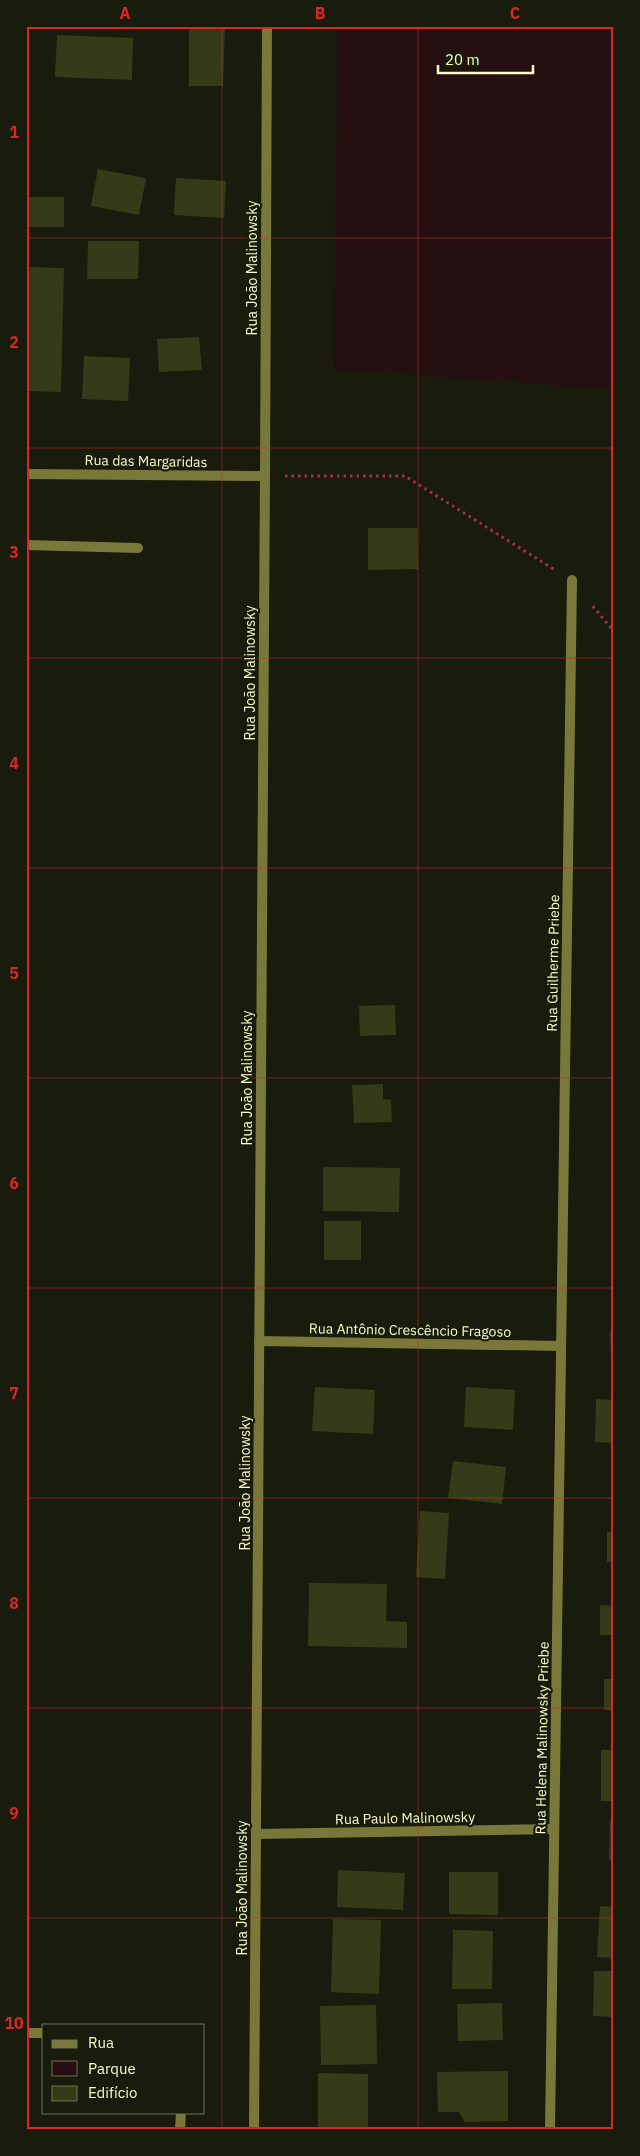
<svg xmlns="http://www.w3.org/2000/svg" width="640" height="2156" font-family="'IBM Plex Sans',sans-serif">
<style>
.green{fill:#250f10}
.building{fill:#353b18}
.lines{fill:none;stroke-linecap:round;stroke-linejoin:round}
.path{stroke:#a8313c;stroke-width:3;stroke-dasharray:2.5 4;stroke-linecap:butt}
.service{stroke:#787938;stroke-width:10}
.minor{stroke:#787938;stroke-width:10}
.tertiary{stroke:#787938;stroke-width:10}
.grid{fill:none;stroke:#d62828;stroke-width:1;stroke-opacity:0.55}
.labels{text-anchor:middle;stroke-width:4.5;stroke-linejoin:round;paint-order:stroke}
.street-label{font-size:14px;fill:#f9fdc8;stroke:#191b0c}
.neatline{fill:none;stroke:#d62828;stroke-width:2}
.grid-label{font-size:16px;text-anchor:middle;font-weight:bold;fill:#d62828}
</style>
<rect width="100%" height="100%" fill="#191b0c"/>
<path class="green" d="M338,26H614V389L334,369Z"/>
<g class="building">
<path d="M189,26H225L223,86H189Z"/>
<path d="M57,35L133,38L132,80L55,77Z"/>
<path d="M98,169L146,178L139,215L91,206Z"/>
<path d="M176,178L226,181L224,218L174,215Z"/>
<rect x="27" y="197" width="37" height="30"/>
<path d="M88,241H139L138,279H87Z"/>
<path d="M26,267L64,268L61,392L26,391Z"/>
<path d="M199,337L202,370L159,372L157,339Z"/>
<path d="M84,356L130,358L128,401L82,399Z"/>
<path d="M368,528H417L418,569L368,570Z"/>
<path d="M395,1005L396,1035L360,1036L359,1006Z"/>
<path d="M383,1084V1099L391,1100L392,1122L354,1123L352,1085Z"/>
<path d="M323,1167L400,1168L399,1212L323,1211Z"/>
<rect x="324" y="1221" width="37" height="39"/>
<path d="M610,1331H614V1359H611Z"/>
<path d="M315,1387L375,1390L373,1434L312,1431Z"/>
<path d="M466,1387L515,1390L513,1430L464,1427Z"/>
<path d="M596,1399L614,1400V1443L595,1442Z"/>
<path d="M453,1461L506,1467L502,1504L448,1498Z"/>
<path d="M420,1511L449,1513L445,1579L416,1577Z"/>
<rect x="607" y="1532" width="7" height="30"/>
<path d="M309,1583L387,1584L386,1621L407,1622V1648L308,1646Z"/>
<path d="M600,1605L614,1606V1635H600Z"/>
<rect x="604" y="1679" width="10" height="31"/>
<rect x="601" y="1750" width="13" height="51"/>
<path d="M610,1820H614V1860H609Z"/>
<path d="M338,1870L405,1873L403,1910L337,1907Z"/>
<path d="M449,1872H498V1915L449,1914Z"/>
<path d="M600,1906L614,1907V1958L597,1957Z"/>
<path d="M333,1919L381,1920L379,1994L331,1992Z"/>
<path d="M453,1930L493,1931L492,1989H452Z"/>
<path d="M594,1971H614V2017L593,2016Z"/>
<path d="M502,2003L503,2040L458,2041L457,2004Z"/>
<path d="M376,2005L377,2064L321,2065L320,2006Z"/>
<path d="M508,2071V2121L465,2122L459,2112H438L437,2072Z"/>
<path d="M318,2073L368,2074V2128H318Z"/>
</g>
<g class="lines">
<g class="path">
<path d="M285,476H405L555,570"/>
<path d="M593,606L614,632"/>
</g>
<g class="service">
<path d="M26,545L138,548"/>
<path d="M26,2033H44"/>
<path d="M180,2130L181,2112"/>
</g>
<g class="minor">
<path d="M265,476L267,26"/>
<path d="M259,1341L561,1346"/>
<path d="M256,1834L554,1829"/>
<path d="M550,2130L572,580"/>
</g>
<path class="tertiary" d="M26,474L265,476L254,2130"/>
</g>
<path class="grid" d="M222,26V2130M418,26V2130M26,238H614M26,448H614M26,658H614M26,868H614M26,1078H614M26,1288H614M26,1498H614M26,1708H614M26,1918H614"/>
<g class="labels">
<g class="street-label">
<text transform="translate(252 268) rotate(-90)" y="5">Rua João Malinowsky</text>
<text transform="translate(146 461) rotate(1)" y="5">Rua das Margaridas</text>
<text transform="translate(250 673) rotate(-90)" y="5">Rua João Malinowsky</text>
<text transform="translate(553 963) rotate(-89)" y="5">Rua Guilherme Priebe</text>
<text transform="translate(247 1078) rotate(-90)" y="5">Rua João Malinowsky</text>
<text transform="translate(410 1330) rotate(1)" y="5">Rua Antônio Crescêncio Fragoso</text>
<text transform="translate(245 1483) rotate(-90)" y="5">Rua João Malinowsky</text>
<text transform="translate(542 1738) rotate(-89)" y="5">Rua Helena Malinowsky Priebe</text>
<text transform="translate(405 1818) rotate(-1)" y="5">Rua Paulo Malinowsky</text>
<text transform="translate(242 1888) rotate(-90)" y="5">Rua João Malinowsky</text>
</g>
</g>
<rect width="640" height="2156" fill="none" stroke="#191b0c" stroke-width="55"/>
<rect x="42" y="2024" width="162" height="90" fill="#191b0c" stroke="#737557"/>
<rect x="52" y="2040" width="25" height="8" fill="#787938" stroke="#737557"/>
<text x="88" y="2048" font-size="15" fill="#f9fdc8">Rua</text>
<rect x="52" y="2061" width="25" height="15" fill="#250f10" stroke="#737557"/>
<text x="88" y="2074" font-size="15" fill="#f9fdc8">Parque</text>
<rect x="52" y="2086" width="25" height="15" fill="#353b18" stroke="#737557"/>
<text x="88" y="2098" font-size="15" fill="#f9fdc8">Edifício</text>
<path d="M438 65v8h95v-8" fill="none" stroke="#f9fdc8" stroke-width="2.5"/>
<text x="445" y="65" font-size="15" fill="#f9fdc8" stroke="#191b0c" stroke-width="4" paint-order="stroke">20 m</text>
<rect x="28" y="28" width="584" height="2100" class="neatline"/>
<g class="grid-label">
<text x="125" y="19">A</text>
<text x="320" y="19">B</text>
<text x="515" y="19">C</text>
<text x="14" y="138">1</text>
<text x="14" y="348">2</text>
<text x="14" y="558">3</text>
<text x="14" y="769">4</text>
<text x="14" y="979">5</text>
<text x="14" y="1189">6</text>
<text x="14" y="1399">7</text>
<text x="14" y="1609">8</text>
<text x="14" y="1819">9</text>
<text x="14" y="2029">10</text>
</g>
</svg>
